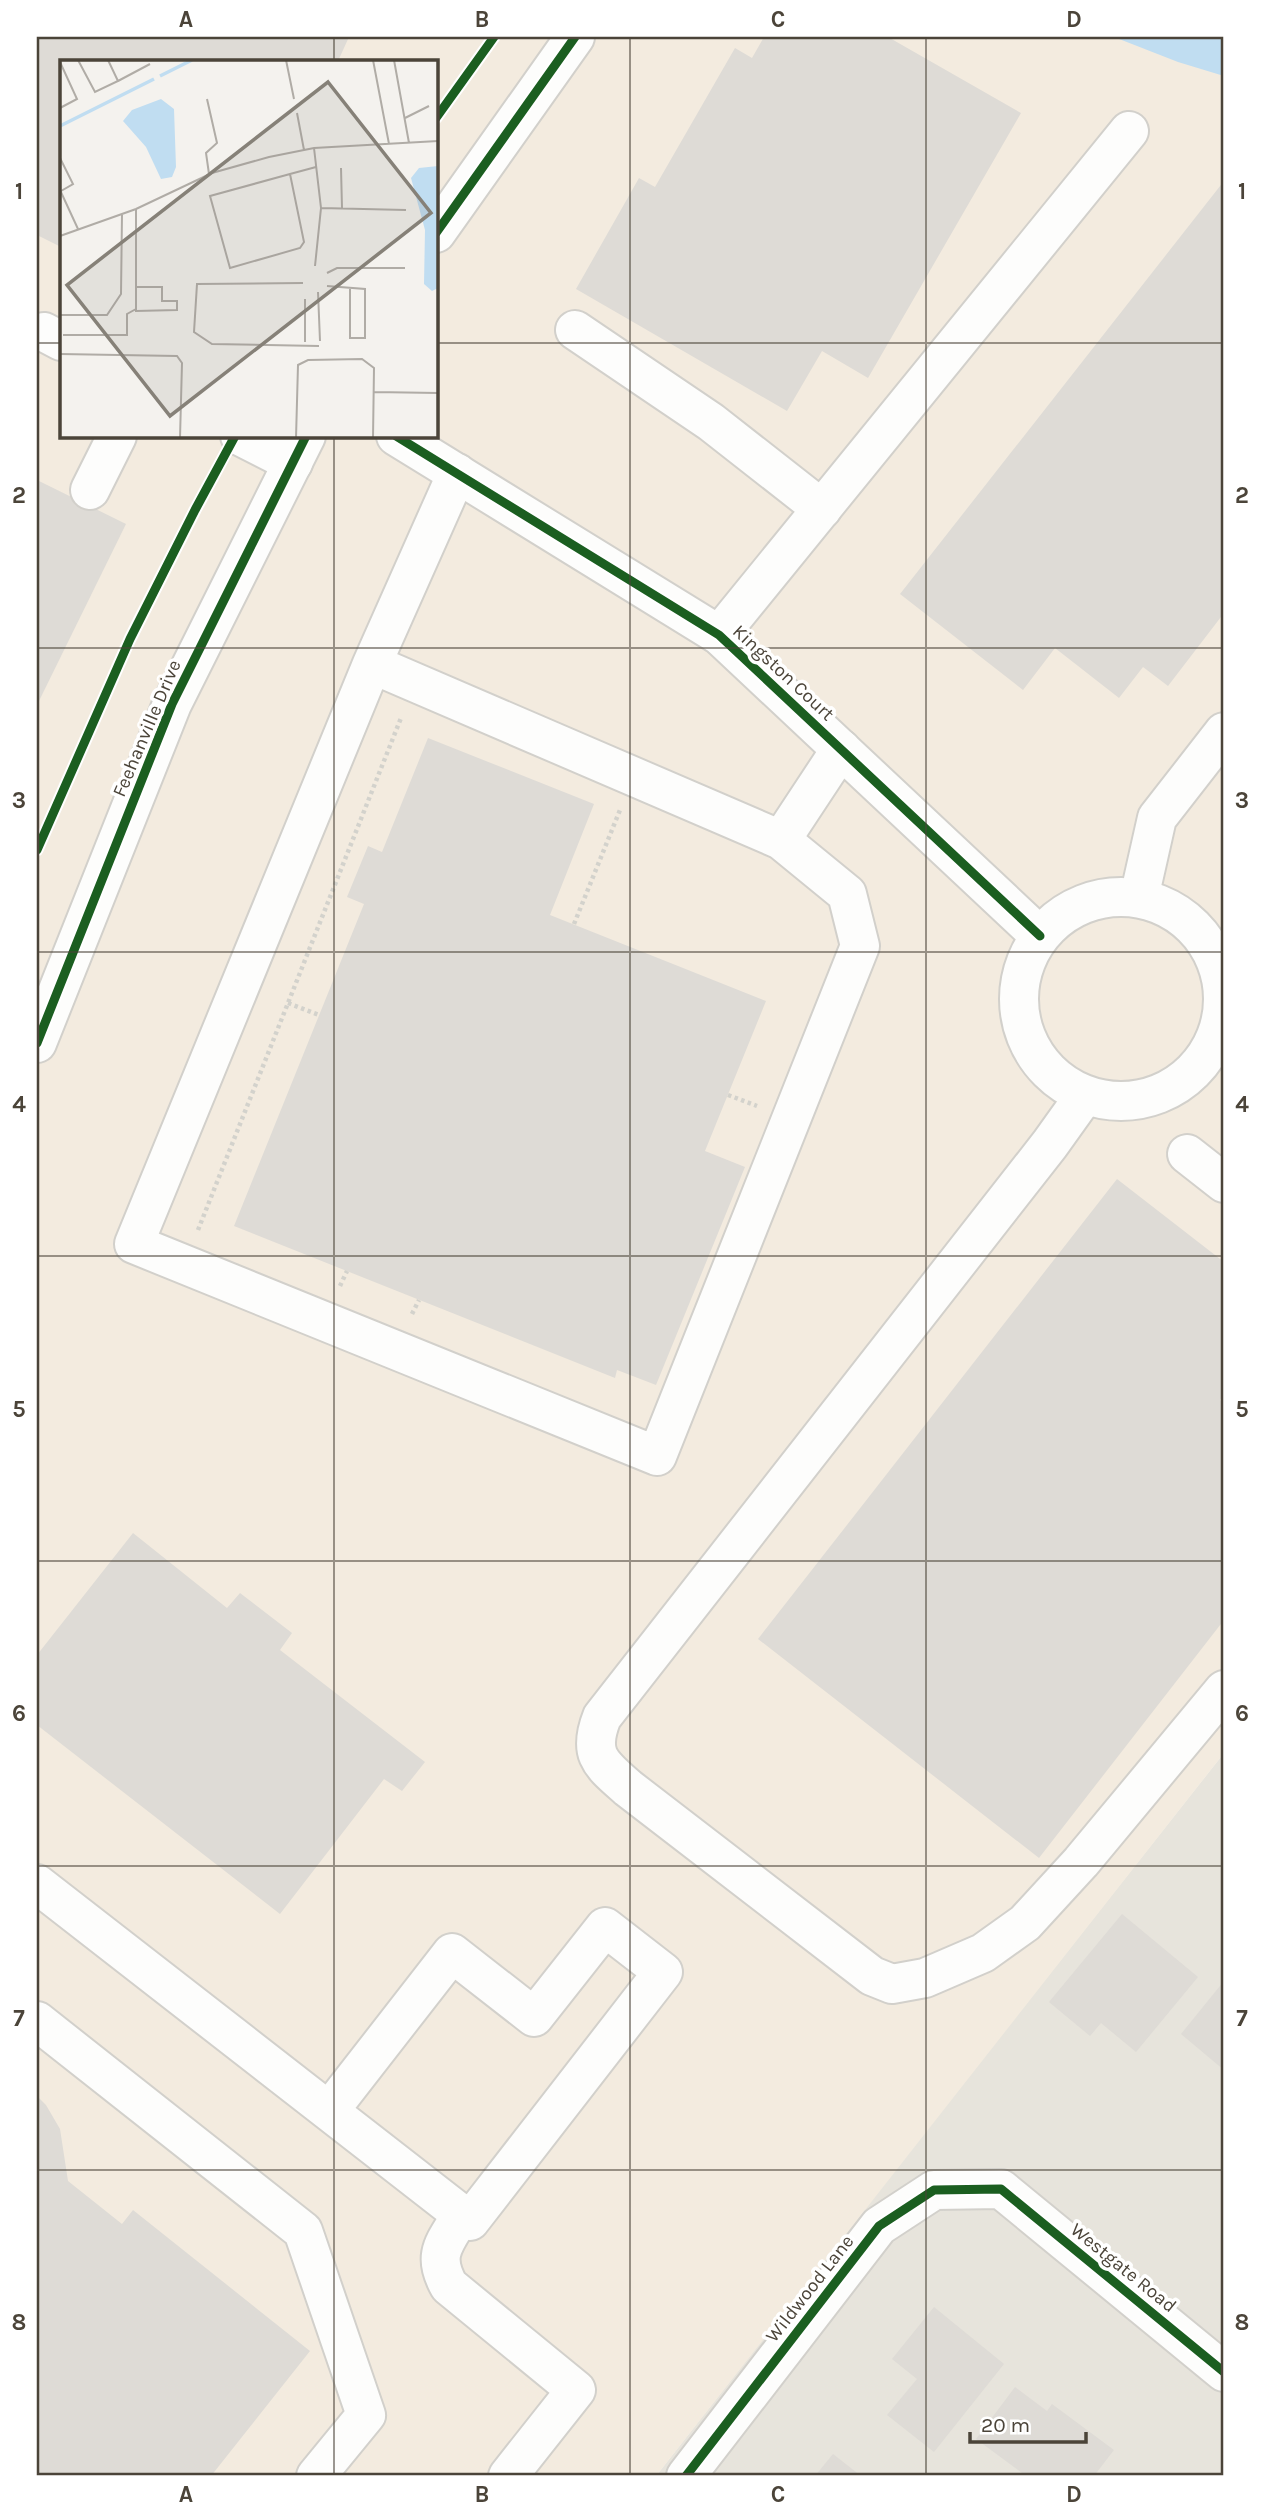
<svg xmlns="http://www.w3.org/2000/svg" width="1261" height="2513" font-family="Karla,sans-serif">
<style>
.residential{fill:#e7e4dc}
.commercial{fill:#f3ebdf;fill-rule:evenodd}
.water{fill:#c0ddf1}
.building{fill:#dedbd6}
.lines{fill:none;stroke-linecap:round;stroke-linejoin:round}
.minor-casing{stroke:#d2d0cb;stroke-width:42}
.path{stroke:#d3d2cc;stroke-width:4.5;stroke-dasharray:3.5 3.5;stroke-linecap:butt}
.minor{stroke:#fdfdfc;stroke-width:38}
.cycleway-casing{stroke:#fff;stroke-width:13}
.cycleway{stroke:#1b5e20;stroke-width:9}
.grid{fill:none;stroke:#4b4439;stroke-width:2;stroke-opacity:0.55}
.labels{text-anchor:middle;stroke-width:7;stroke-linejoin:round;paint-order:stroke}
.street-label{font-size:19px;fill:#4b4439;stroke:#fff}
.inset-river{fill:none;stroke:#c0ddf1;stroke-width:3.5}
.inset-road{fill:none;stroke:#b0aca6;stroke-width:2}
.view{fill:#868178;fill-opacity:0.15;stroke:#868178;stroke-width:3.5}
.inset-edge{fill:none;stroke:#4b4439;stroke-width:3.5}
.neatline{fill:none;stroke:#4b4439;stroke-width:2.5}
.grid-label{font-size:23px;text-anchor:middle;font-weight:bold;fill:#4b4439}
</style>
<rect width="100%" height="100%" fill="#f4f2ee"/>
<path class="residential" d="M1224,1753V2476H656L947,2104Z"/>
<path class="commercial" d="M37,37H1224V1753L656,2476H37ZM61,61H436V436H61Z"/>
<path class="water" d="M1114,37H1224V76L1178,62Z"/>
<g class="building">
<path d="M37,37H349L338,61H61V247L37,235Z"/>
<path d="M764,37H888L1021,113L868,378L822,351L787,411L576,289L639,178L655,187L735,48L752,58Z"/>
<path d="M1224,181V613L1168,686L1143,667L1119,698L1055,648L1023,690L900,594Z"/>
<path d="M37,480L126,524L37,705Z"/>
<path d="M428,738L594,804L550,915L766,1001L705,1151L745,1167L656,1385L617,1370L615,1378L234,1226L364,904L347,897L368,846L382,852Z"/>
<path d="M1117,1179L1224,1262V1394L1220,1400L1224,1403V1620L1039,1858L758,1639Z"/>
<path d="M133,1533L227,1608L240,1593L292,1633L280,1650L425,1762L402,1791L384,1779L280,1914L37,1725V1655Z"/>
<path d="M1122,1914L1198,1977L1136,2052L1101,2023L1090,2036L1049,2002Z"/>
<path d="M1224,1981V2070L1181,2034Z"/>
<path d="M37,2096L46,2105L60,2129L68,2181L122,2224L133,2210L310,2351L211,2476H37Z"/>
<path d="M934,2307L1004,2364L934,2452L887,2415L917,2379L892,2359Z"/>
<path d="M1015,2387L1047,2411L1052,2404L1114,2450L1094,2476H1026L976,2439Z"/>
<path d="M833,2454L861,2476H815Z"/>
</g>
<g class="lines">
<g class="minor-casing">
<g id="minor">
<path d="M436,233L575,37"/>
<path d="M575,330L711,422L822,509"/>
<path d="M44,332L61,341"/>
<path d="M240,436L293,463"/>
<path d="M396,436L719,635L1040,936"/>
<path d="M90,490L117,436"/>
<path d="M719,635L1129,131"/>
<path d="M372,664L781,840L847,894L860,946L657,1456L134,1244L372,664L457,473"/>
<path d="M781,840L841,749"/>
<circle cx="1121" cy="999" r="102"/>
<path d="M1139,898L1157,818L1224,732"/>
<path d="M37,1043L172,704L306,436"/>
<path d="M1085,1095L1050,1144L602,1717C587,1755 601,1764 628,1788L872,1976L892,1984L925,1978L983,1953L1025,1923L1081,1862L1224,1690"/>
<path d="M1187,1154L1224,1183"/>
<path d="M37,1884L470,2221L663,1972L605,1927L534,2017L452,1953L329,2111"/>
<path d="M37,2021L303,2231L366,2415L316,2476"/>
<path d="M462,2214C445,2243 431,2254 449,2286L576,2390L508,2476"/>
<path d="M686,2476L879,2226L934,2190L1001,2189L1224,2372"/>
</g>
</g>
<g class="path">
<path d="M574,924L620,810"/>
<path d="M288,1003L319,1015"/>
<path d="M728,1095L757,1106"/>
<path d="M198,1230L401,718"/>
<path d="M340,1286L347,1271"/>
<path d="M412,1314L419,1300"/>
</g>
<use href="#minor" class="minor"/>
<g class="cycleway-casing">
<g id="cycleway">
<path d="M436,118L494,37"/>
<path d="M436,233L575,37"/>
<path d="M396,436L719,635L1040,936"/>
<path d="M37,850L130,639L195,510L235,436"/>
<path d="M37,1043L172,704L306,436"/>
<path d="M686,2476L879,2226L934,2190L1001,2189L1224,2372"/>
</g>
</g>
<use href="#cycleway" class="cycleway"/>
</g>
<path class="grid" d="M334,37V61M630,37V2476M926,37V2476M37,343H61M436,343H1224M334,436V2476M37,648H1224M37,952H1224M37,1256H1224M37,1561H1224M37,1866H1224M37,2170H1224"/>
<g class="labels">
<g class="street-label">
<text transform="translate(784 672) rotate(43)" y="7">Kingston Court</text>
<text transform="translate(146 728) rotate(-67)" y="7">Feehanville Drive</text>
<text transform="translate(1124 2267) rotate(39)" y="7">Westgate Road</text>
<text transform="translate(809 2288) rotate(-52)" y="7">Wildwood Lane</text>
</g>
</g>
<g transform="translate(60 60)">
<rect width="378" height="378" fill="#f4f2ee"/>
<path d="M101,39L114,49L116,107L112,117L101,119L86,87L63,61L72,50ZM378,106V228L372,231L364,224L365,170L351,118L359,108Z" fill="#c0ddf1"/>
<path class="inset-river" d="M100,16L132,0M0,66L94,19"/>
<path class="inset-road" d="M18,0L35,32L58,21L48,0M226,0L234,39M313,0L329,84M334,0L349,83M0,2L17,39L0,48M58,21L90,4M147,39L157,83L146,93L149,114M237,53L244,90M345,58L369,46M254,88L261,148L255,206M0,98L13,124L1,131M281,108L282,148M230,114L244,182L240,188L170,208L150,136L230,114L256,107M0,130L18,169M261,148L346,150M76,149V251L117,250V241H102V227H76M0,176L76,149L152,113L209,97L254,88L378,81M267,213L277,208H345M243,223L137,224L134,272L152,284L259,286M267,226L305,229V278H290V229M258,232L260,281M245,239V282M0,255H47L61,234L62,154M3,275H67V254L76,249M0,294L117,296L122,303L120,378M314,332L378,333M236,378L238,305L248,300L302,299L314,308L313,378"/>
<path class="view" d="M268,22L371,153L110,356L7,225Z"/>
<rect width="378" height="378" class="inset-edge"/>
</g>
<rect width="1261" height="2513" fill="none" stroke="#ffffff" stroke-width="77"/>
<path d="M970 2432v10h116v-10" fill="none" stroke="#4b4439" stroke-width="3.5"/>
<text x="981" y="2432" font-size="21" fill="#4b4439" stroke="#ffffff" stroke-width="5" paint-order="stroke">20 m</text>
<rect x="38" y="38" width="1184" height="2436" class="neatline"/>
<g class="grid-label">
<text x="186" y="27">A</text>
<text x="482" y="27">B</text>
<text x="778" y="27">C</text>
<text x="1074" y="27">D</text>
<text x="19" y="199">1</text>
<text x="1242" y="199">1</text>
<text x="19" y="503">2</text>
<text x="1242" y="503">2</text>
<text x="19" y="808">3</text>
<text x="1242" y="808">3</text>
<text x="19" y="1112">4</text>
<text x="1242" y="1112">4</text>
<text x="19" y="1417">5</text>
<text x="1242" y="1417">5</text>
<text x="19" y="1721">6</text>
<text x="1242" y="1721">6</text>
<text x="19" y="2026">7</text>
<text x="1242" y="2026">7</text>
<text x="19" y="2330">8</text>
<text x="1242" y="2330">8</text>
<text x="186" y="2502">A</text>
<text x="482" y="2502">B</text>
<text x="778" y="2502">C</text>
<text x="1074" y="2502">D</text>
</g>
</svg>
